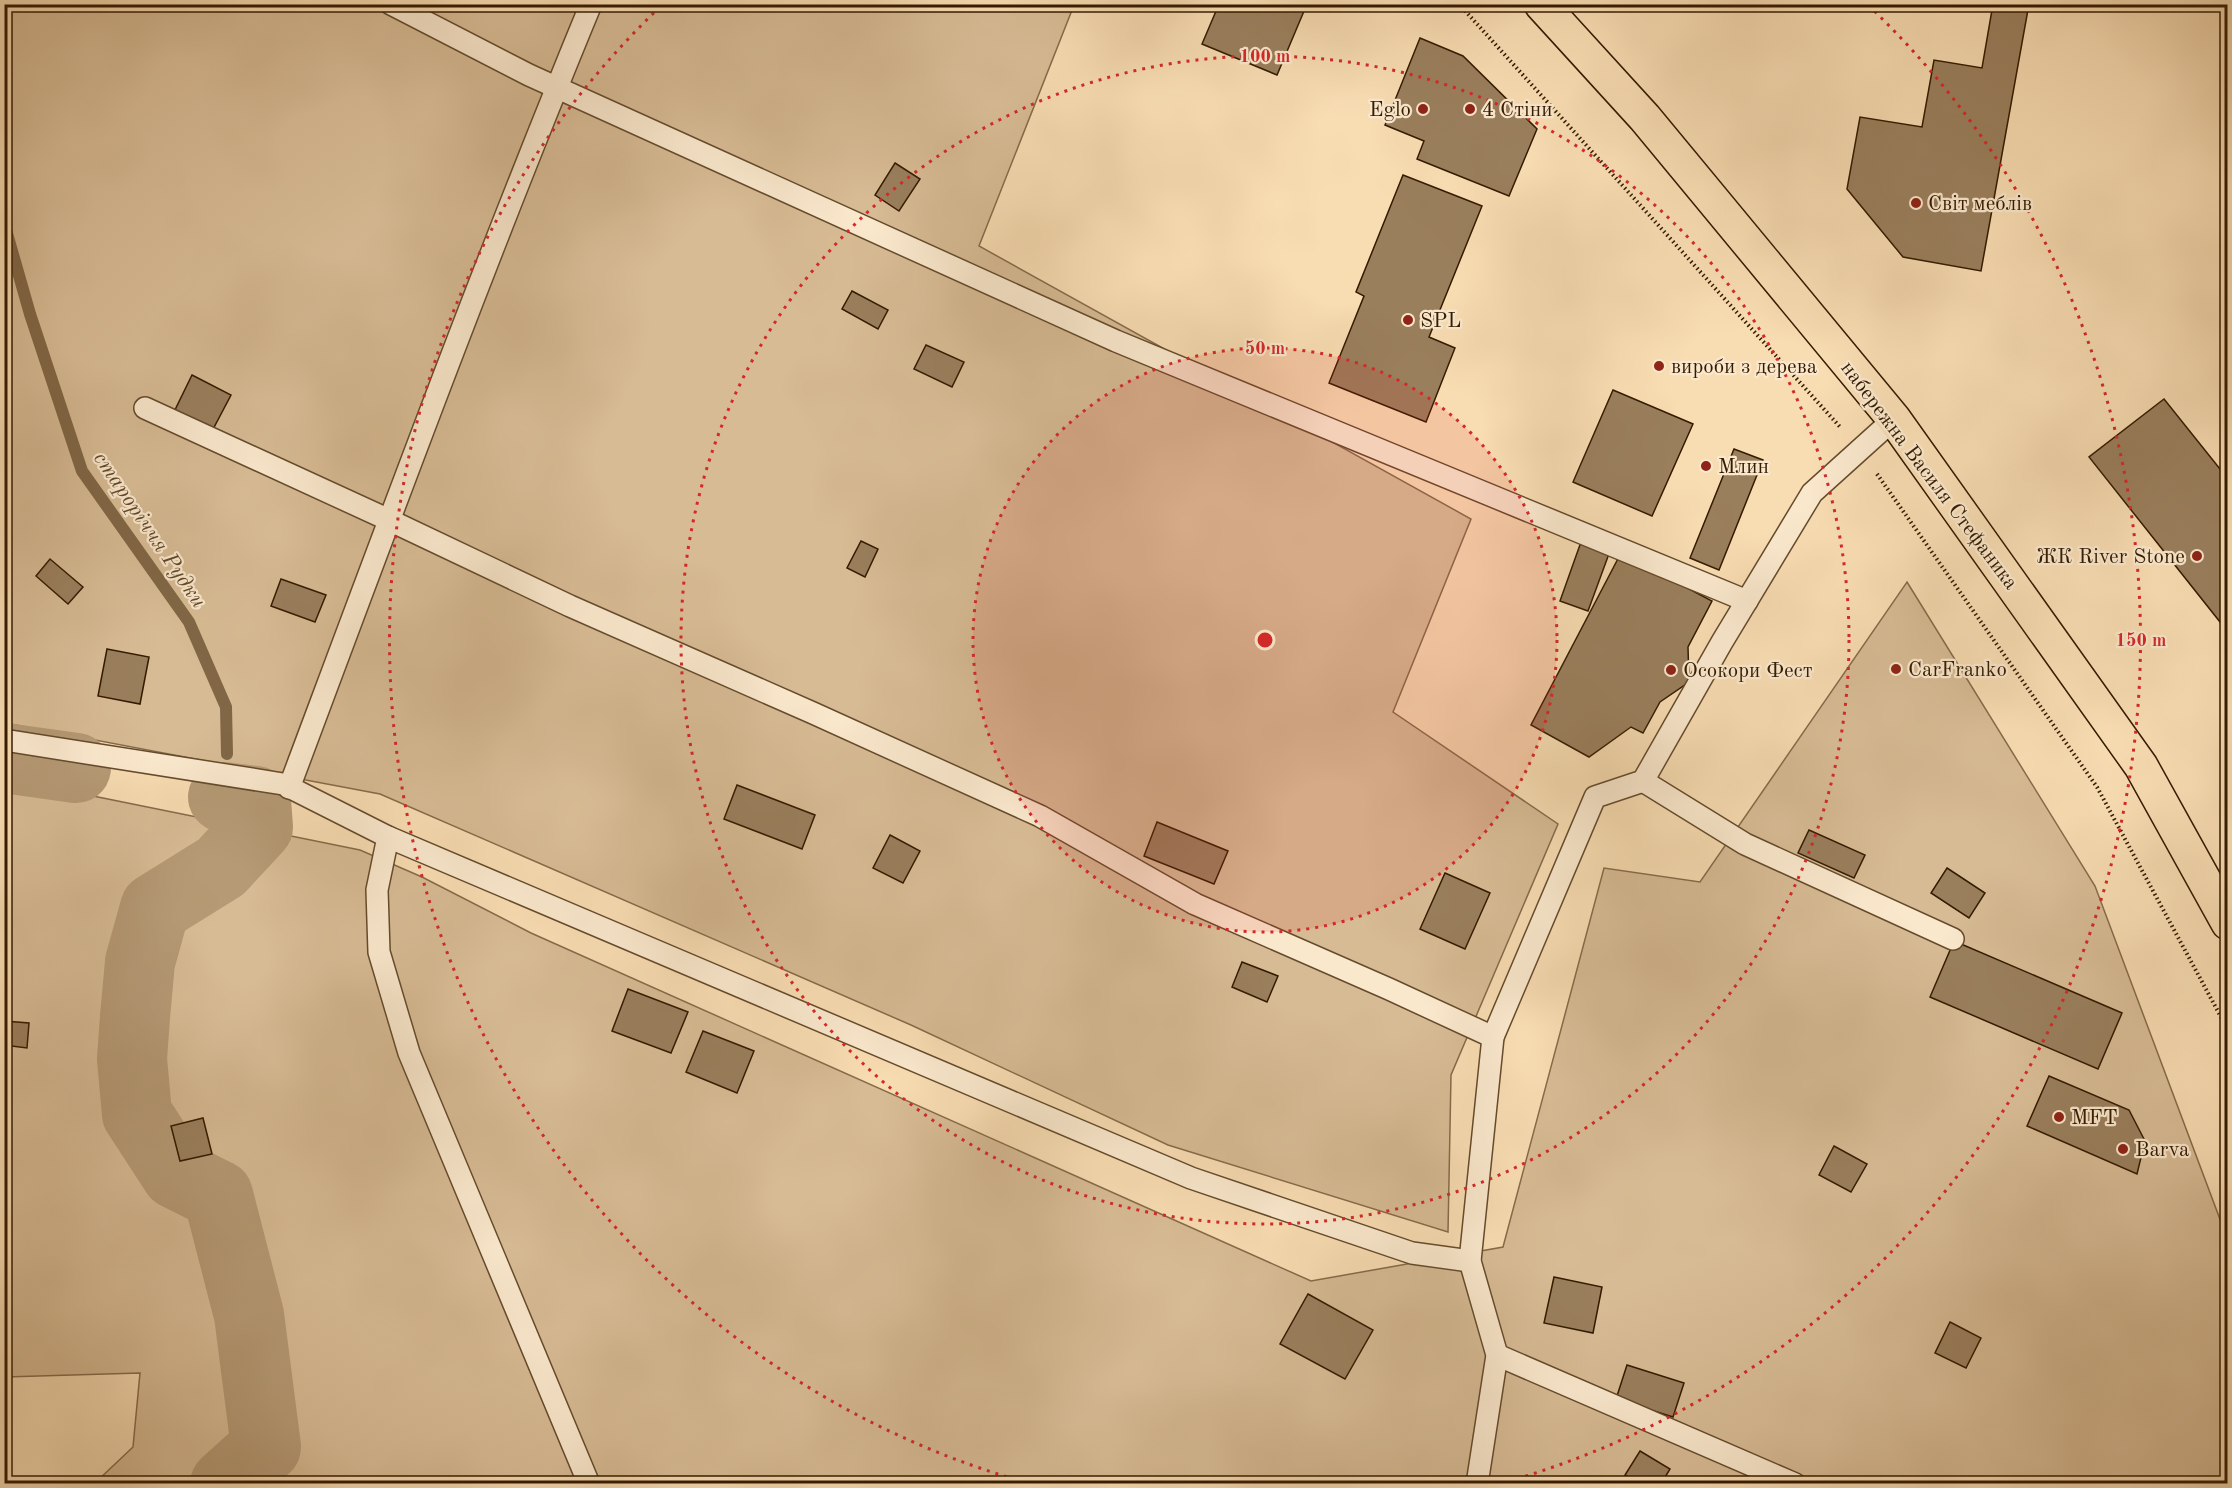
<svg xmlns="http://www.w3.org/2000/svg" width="2232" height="1488" font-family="'Old Standard TT',serif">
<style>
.green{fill:#d7bb94;stroke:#866b4a;stroke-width:1.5}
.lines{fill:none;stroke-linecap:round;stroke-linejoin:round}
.stream{stroke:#816746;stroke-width:12}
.river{stroke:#b59a75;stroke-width:70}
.building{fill:#9a7f5d;stroke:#341b00;stroke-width:1.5}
.service-casing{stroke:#654b2c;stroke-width:24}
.primary-casing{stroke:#341b00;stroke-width:36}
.path{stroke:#341b00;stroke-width:4;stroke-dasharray:1.5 3;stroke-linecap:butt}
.service{stroke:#fae8cd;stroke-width:21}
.primary{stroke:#f8dcb2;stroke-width:33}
.ring{fill:none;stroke:#d62828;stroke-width:3;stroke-dasharray:3 6}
.poi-dot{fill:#8f2418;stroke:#fae8cd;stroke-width:2}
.labels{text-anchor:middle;stroke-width:4.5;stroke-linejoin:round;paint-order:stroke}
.poi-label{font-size:21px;fill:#341b00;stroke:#fae8cd;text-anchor:start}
.street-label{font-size:21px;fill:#341b00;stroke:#fae8cd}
.water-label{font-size:22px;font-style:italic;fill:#614729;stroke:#fae8cd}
.centre{fill:#d62828;stroke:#fae8cd;stroke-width:3}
.ring-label{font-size:18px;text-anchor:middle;font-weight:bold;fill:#d62828;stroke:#fae8cd;stroke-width:4.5;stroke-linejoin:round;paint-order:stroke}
</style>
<rect width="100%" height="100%" fill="#f8dcb2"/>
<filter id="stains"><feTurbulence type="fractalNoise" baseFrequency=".00333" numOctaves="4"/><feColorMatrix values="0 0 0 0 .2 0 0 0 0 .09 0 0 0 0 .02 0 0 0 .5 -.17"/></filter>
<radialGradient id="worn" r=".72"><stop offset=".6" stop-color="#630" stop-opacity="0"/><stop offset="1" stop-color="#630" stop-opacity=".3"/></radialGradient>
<g class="green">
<path d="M4,5H1074L979,246L1471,519L1393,712L1558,824L1451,1075L1448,1232L1168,1145L911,1025L380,794L5,723Z"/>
<path d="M1907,582L2095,886L2227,1238V1483H95L133,1447L140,1373L5,1377L4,778L360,850L422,877L531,933L1311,1281L1503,1247L1604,868L1700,882Z"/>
</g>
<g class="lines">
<path class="stream" d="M4,223L30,314L82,471L189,622L226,707L227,754"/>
<g class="river">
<path d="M4,758L76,768"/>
<path d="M223,797L256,801L258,827L221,867L155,908L140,962L135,1017L132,1059L137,1114L176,1174L218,1195L249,1315L266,1447L225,1484"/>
</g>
</g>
<g class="building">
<path d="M1219,4H1307L1277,75L1202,44Z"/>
<path d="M1993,4H2029L1981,271L1903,257L1847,189L1860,117L1922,127L1934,60L1982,68Z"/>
<path d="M1420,38L1463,56L1537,129L1509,196L1417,159L1424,141L1385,125Z"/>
<path d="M895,163L920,179L899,211L875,195Z"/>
<path d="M1403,175L1482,206L1429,337L1455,348L1426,422L1329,383L1364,296L1356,292Z"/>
<path d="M852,291L888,310L878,329L842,309Z"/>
<path d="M926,345L964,362L952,387L914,369Z"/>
<path d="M192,375L231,395L211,433L173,414Z"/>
<path d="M1613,390L1693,424L1652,516L1573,482Z"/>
<path d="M2164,399L2228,479V632L2089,457Z"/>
<path d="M1734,449L1763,460L1719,570L1690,558Z"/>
<path d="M861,541L878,549L865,577L847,568Z"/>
<path d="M1581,542L1610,551L1588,611L1560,601Z"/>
<path d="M1621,553L1712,601L1688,647L1689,682L1660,702L1643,733L1631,727L1589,757L1531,725Z"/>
<path d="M50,559L83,587L68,604L36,576Z"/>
<path d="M281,579L326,595L315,622L271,606Z"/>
<path d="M107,649L149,657L140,704L98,696Z"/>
<path d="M737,785L815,815L802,849L724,819Z"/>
<path d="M1157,822L1228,851L1214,884L1144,856Z"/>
<path d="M1809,830L1865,855L1854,878L1798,853Z"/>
<path d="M890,835L920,851L903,883L873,868Z"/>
<path d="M1947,868L1985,893L1969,918L1931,893Z"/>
<path d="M1445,873L1490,893L1465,949L1420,929Z"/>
<path d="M1954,941L2122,1013L2098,1069L1930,997Z"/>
<path d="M1242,962L1278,976L1267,1002L1232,987Z"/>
<path d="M628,989L688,1012L671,1053L612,1031Z"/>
<path d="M4,1021L29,1023L27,1048L4,1045Z"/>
<path d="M703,1031L754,1051L737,1093L686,1072Z"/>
<path d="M2049,1076L2129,1110L2145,1141L2137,1174L2027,1126Z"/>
<path d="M203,1118L212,1154L180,1161L171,1126Z"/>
<path d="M1834,1146L1867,1164L1851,1192L1819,1175Z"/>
<path d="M1554,1277L1602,1287L1593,1333L1544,1323Z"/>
<path d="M1308,1294L1373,1330L1345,1379L1280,1344Z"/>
<path d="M1950,1322L1981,1338L1966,1368L1935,1353Z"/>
<path d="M1627,1365L1684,1383L1673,1417L1616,1399Z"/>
<path d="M1640,1451L1670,1469L1661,1484H1639L1625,1475Z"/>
</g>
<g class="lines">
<g class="service-casing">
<g id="service">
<path d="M391,4L529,75L1116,341L1747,601"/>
<path d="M145,408L389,520L570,606L813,713L1040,816L1195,904L1389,989L1493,1037"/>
<path d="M4,740L283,784L388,837L1191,1178L1412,1253L1470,1261"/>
<path d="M1643,781L1745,844L1953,939"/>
<path d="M289,788C387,526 484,263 591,4"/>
<path d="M388,837L377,890L379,952L409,1053L589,1484"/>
<path d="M1497,1355L1795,1484"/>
<path d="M1477,1484L1497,1355L1470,1261L1493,1037L1595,797L1643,781L1722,642L1812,493L1894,419"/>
</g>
</g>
<g class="primary-casing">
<path id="primary" d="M1541,4L1645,118L1894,419L2141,766L2228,923"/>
</g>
<g class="path">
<path d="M1459,4L1841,428"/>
<path d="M1877,474L2097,787L2228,1030"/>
</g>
<use href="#service" class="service"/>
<use href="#primary" class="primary"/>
</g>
<circle cx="1265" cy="640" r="292" fill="#d62828" fill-opacity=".12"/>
<g class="ring">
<circle cx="1265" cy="640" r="292"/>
<circle cx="1265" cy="640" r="584"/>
<path d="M1024 1482A876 876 0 0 1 662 5M1868 5A876 876 0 0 1 1506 1482"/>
</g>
<g class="poi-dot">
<circle cx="1423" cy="109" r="6"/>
<circle cx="1470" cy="109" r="6"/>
<circle cx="1916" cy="203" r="6"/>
<circle cx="1408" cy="320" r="6"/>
<circle cx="1659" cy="366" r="6"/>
<circle cx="1706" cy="466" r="6"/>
<circle cx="2197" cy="556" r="6"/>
<circle cx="1896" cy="669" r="6"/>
<circle cx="1671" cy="670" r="6"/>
<circle cx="2059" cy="1117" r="6"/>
<circle cx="2123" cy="1149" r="6"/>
</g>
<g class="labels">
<g class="poi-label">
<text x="1411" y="116" text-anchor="end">Eglo</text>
<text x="1482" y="116">4 Стіни</text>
<text x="1928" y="210">Світ меблів</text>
<text x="1420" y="327">SPL</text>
<text x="1671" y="373">вироби з дерева</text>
<text x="1718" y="473">Млин</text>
<text x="2185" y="563" text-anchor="end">ЖК River Stone</text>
<text x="1908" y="676">CarFranko</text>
<text x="1683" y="677">Осокори Фест</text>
<text x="2071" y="1124">MFT</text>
<text x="2135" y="1156">Barva</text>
</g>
<g class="street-label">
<text transform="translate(1930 475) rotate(53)" y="7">набережна Василя Стефаника</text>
</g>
<g class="water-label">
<text transform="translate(151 529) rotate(56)" y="8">староріччя Рудки</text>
</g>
</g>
<circle cx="1265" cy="640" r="9" class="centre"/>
<g class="ring-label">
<text x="1265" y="62">100 m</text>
<text x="1265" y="354">50 m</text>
<text x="2141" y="646">150 m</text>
</g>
<rect width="2232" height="1488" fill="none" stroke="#f8dcb2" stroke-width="24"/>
<rect x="6" y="6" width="2220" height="1476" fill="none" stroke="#341b00" stroke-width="3"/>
<rect x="12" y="12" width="2208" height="1464" fill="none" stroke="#341b00" stroke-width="1.5"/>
<rect width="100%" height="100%" filter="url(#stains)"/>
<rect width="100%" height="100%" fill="url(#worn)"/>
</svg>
